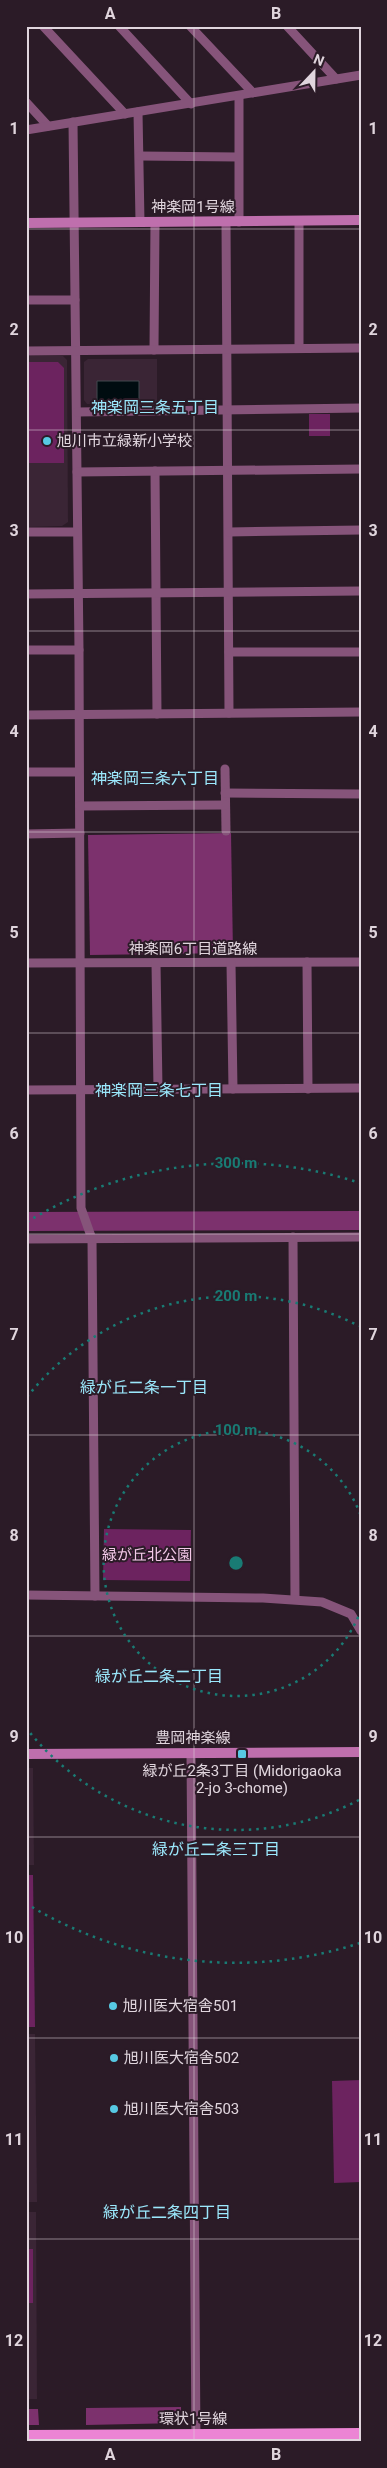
<svg xmlns="http://www.w3.org/2000/svg" width="387" height="2468" font-family="Roboto,'Noto Sans JP',sans-serif">
<style>
.built{fill:#3a2535}
.green{fill:#6c235f}
.forest{fill:#7c316d}
.water{fill:#000c10;stroke:#43484e}
.lines{fill:none;stroke-linecap:round;stroke-linejoin:round}
.street{stroke:#86547a;stroke-width:9}
.secondary{stroke:#bf6fad;stroke-width:10}
.primary{stroke:#ec84d4;stroke-width:12}
.grid{fill:none;stroke:#e0d5dd;stroke-width:1;stroke-opacity:0.55}
.ring{fill:none;stroke:#197b74;stroke-width:2.5;stroke-dasharray:2.5 5}
.poi-dot{fill:#57c9e3;stroke:#2b1b27;stroke-width:2}
.labels{text-anchor:middle;stroke-width:4;stroke-linejoin:round;paint-order:stroke}
.street-label{font-size:15px;fill:#e0d5dd;stroke:#2b1b27}
.poi-label{font-size:15px;fill:#e0d5dd;stroke:#2b1b27;text-anchor:start}
.park-label{font-size:15px;fill:#f4c9e9;stroke:#2b1b27}
.neighbourhood-label{font-size:16px;fill:#9be8fc;stroke:#2b1b27}
.centre{fill:#197b74;stroke:#2b1b27;stroke-width:2.5}
.ring-label{font-size:15px;text-anchor:middle;font-weight:bold;fill:#197b74;stroke:#2b1b27;stroke-width:4;stroke-linejoin:round;paint-order:stroke}
.neatline{fill:none;stroke:#e0d5dd;stroke-width:2}
.grid-label{font-size:16px;text-anchor:middle;font-weight:bold;fill:#e0d5dd}
</style>
<rect width="100%" height="100%" fill="#2b1b27"/>
<g class="built">
<path d="M26,356H63L67,360L68,522L62,526L26,527Z"/>
<path d="M88,359H157V405L87,404L84,400V362Z"/>
<path d="M26,1768H33L34,1865H26Z"/>
<path d="M26,2034H35L37,2202H26Z"/>
<path d="M26,2212H36L37,2399H26Z"/>
</g>
<g class="green">
<path d="M26,362H58L64,368V463H26Z"/>
<rect x="309" y="414" width="21" height="22"/>
<path d="M104,1529L191,1530L190,1581L103,1580Z"/>
<path d="M26,1875H33L35,2027H26Z"/>
<path d="M361,2080V2182L334,2183L332,2081Z"/>
<rect x="26" y="2249" width="7" height="54"/>
</g>
<g class="forest">
<path d="M231,833L233,953L90,955L88,835Z"/>
<path d="M361,1211V1230L26,1231V1212Z"/>
<path d="M181,2407V2423L86,2425V2408Z"/>
<path d="M26,2409H38L39,2425H26Z"/>
</g>
<path class="water" d="M97,381H139V402L97,401Z"/>
<g class="lines">
<g class="street">
<path d="M43,26L125,114"/>
<path d="M119,26L191,104"/>
<path d="M190,26L253,93"/>
<path d="M287,26L336,79"/>
<path d="M26,102L48,126"/>
<path d="M138,112L140,222"/>
<path d="M73,122L79,650L81,1208L92,1239L95,1596"/>
<path d="M26,130L361,75"/>
<path d="M140,156L238,157"/>
<path d="M226,222L229,713"/>
<path d="M239,222V96"/>
<path d="M26,300H75"/>
<path d="M299,348V221"/>
<path d="M154,350L155,222"/>
<path d="M26,351L361,348"/>
<path d="M77,412L361,408"/>
<path d="M155,471L157,714"/>
<path d="M77,472L361,469"/>
<path d="M26,532H77"/>
<path d="M229,532L361,530"/>
<path d="M26,594L361,591"/>
<path d="M26,650H79"/>
<path d="M229,652H361"/>
<path d="M26,715L361,712"/>
<path d="M225,769L226,831"/>
<path d="M26,772H78"/>
<path d="M225,793L361,794"/>
<path d="M80,806L225,805"/>
<path d="M26,834L80,833"/>
<path d="M307,962L308,1089"/>
<path d="M26,963L361,962"/>
<path d="M156,963L158,1089"/>
<path d="M231,963L233,1089"/>
<path d="M26,1090L361,1088"/>
<path d="M293,1237L295,1599"/>
<path d="M26,1239L361,1237"/>
<path d="M26,1595L263,1598L322,1602L351,1614L361,1631"/>
<path d="M191,1753L196,2442"/>
</g>
<g class="secondary">
<path d="M26,223L361,220"/>
<path d="M26,1754L361,1752"/>
</g>
<path class="primary" d="M26,2436L361,2434"/>
</g>
<path class="grid" d="M194,26V2442M26,229H361M26,430H361M26,631H361M26,832H361M26,1033H361M26,1234H361M26,1435H361M26,1636H361M26,1837H361M26,2038H361M26,2239H361"/>
<g class="ring">
<path d="M361 1610A133 133 0 1 1 361 1516"/>
<path d="M359 1800A267 267 0 0 1 27 1729M27 1397A267 267 0 0 1 359 1326"/>
<path d="M360 1943A400 400 0 0 1 27 1904M27 1222A400 400 0 0 1 360 1183"/>
</g>
<g class="poi-dot">
<circle cx="47" cy="441" r="5"/>
<rect x="237" y="1749" width="10" height="10" rx="2.5"/>
<circle cx="113" cy="2006" r="5"/>
<circle cx="114" cy="2058" r="5"/>
<circle cx="114" cy="2109" r="5"/>
</g>
<g class="labels">
<g class="street-label">
<text x="193" y="212">神楽岡1号線</text>
<text x="193" y="954">神楽岡6丁目道路線</text>
<text x="193" y="1743">豊岡神楽線</text>
<text x="193" y="2424">環状1号線</text>
</g>
<g class="poi-label">
<text x="57" y="446">旭川市立緑新小学校</text>
<text x="242" y="1776" text-anchor="middle">緑が丘2条3丁目 (Midorigaoka<tspan x="242" dy="17">2-jo 3-chome)</tspan></text>
<text x="123" y="2011">旭川医大宿舎501</text>
<text x="124" y="2063">旭川医大宿舎502</text>
<text x="124" y="2114">旭川医大宿舎503</text>
</g>
<g class="park-label">
<text x="147" y="1560">緑が丘北公園</text>
</g>
<g class="neighbourhood-label">
<text x="155" y="413">神楽岡三条五丁目</text>
<text x="155" y="784">神楽岡三条六丁目</text>
<text x="159" y="1096">神楽岡三条七丁目</text>
<text x="144" y="1393">緑が丘二条一丁目</text>
<text x="159" y="1682">緑が丘二条二丁目</text>
<text x="216" y="1855">緑が丘二条三丁目</text>
<text x="167" y="2218">緑が丘二条四丁目</text>
</g>
</g>
<circle cx="236" cy="1563" r="8" class="centre"/>
<g class="ring-label">
<text x="236" y="1168">300 m</text>
<text x="236" y="1301">200 m</text>
<text x="236" y="1435">100 m</text>
</g>
<rect width="387" height="2468" fill="none" stroke="#2b1b27" stroke-width="55"/>
<g transform="translate(314 72) rotate(22)" stroke="#2b1b27" stroke-width="4" paint-order="stroke">
<path d="M0-4L9 19L0 12L-9 19Z" fill="#e0d5dd"/>
<text y="-8" font-size="14" font-weight="bold" text-anchor="middle" fill="#e0d5dd">N</text>
</g>
<rect x="28" y="28" width="332" height="2412" class="neatline"/>
<g class="grid-label">
<text x="110" y="19">A</text>
<text x="276" y="19">B</text>
<text x="14" y="134">1</text>
<text x="373" y="134">1</text>
<text x="14" y="335">2</text>
<text x="373" y="335">2</text>
<text x="14" y="536">3</text>
<text x="373" y="536">3</text>
<text x="14" y="737">4</text>
<text x="373" y="737">4</text>
<text x="14" y="938">5</text>
<text x="373" y="938">5</text>
<text x="14" y="1139">6</text>
<text x="373" y="1139">6</text>
<text x="14" y="1340">7</text>
<text x="373" y="1340">7</text>
<text x="14" y="1541">8</text>
<text x="373" y="1541">8</text>
<text x="14" y="1742">9</text>
<text x="373" y="1742">9</text>
<text x="14" y="1943">10</text>
<text x="373" y="1943">10</text>
<text x="14" y="2145">11</text>
<text x="373" y="2145">11</text>
<text x="14" y="2346">12</text>
<text x="373" y="2346">12</text>
<text x="110" y="2460">A</text>
<text x="276" y="2460">B</text>
</g>
</svg>
